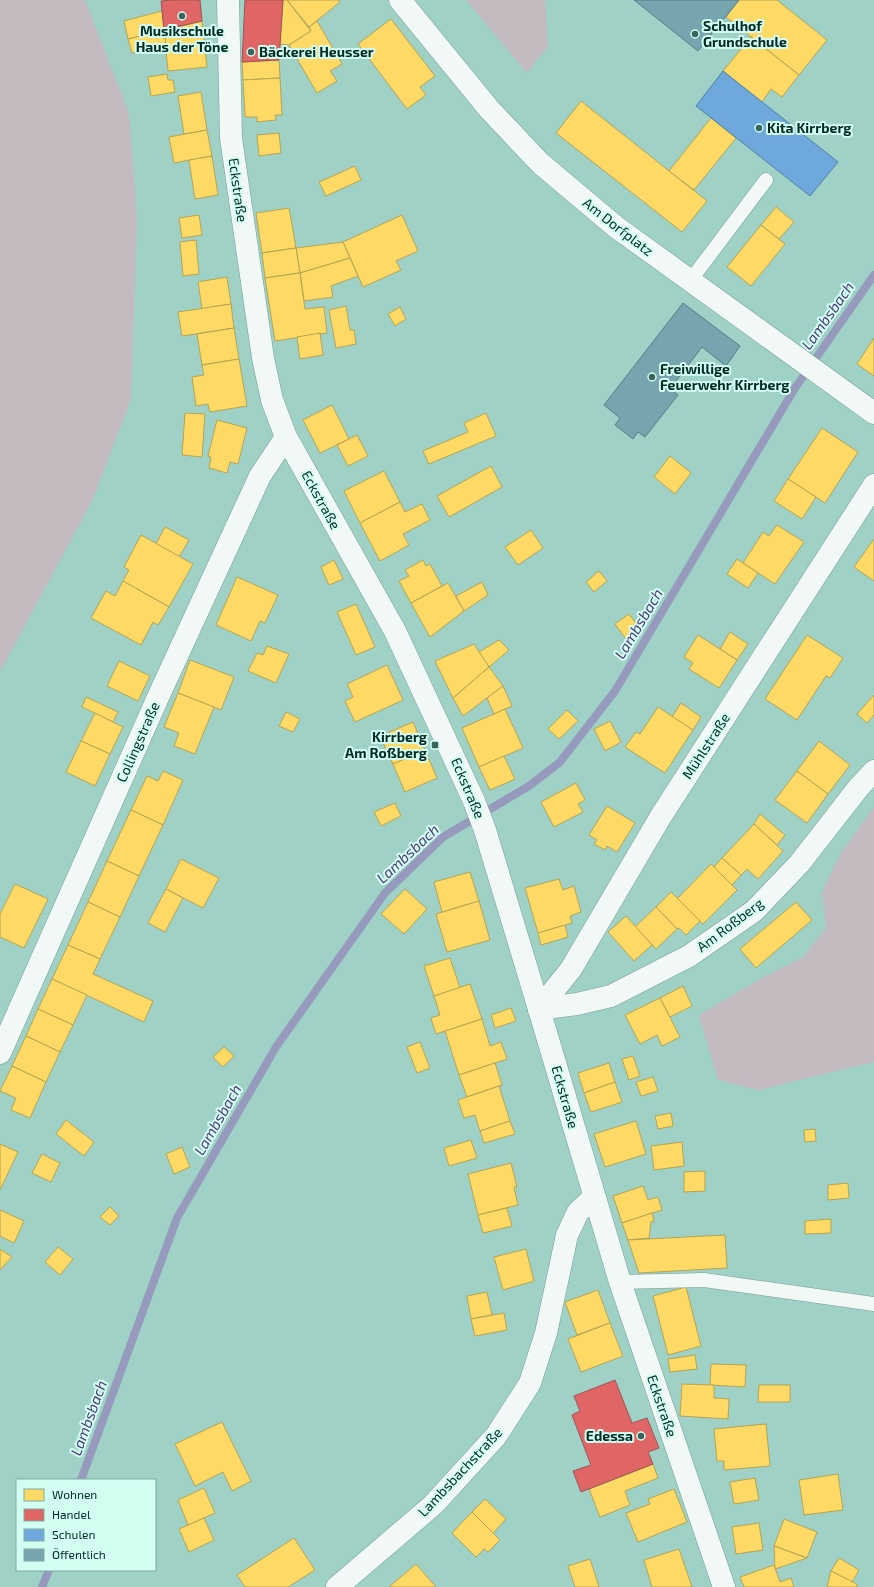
<svg xmlns="http://www.w3.org/2000/svg" width="874" height="1587" font-family="'Exo 2',sans-serif">
<style>
.green{fill:#c3bbc0}
.homes{fill:#ffd966;stroke:#b3a552}
.shops{fill:#e06666;stroke:#9d5452}
.schools{fill:#6fa8dc;stroke:#4e82a5}
.public{fill:#76a5af;stroke:#538085}
.lines{fill:none;stroke-linecap:round;stroke-linejoin:round}
.stream{stroke:#969abc;stroke-width:8}
.lane-casing{stroke:#759d94;stroke-width:15}
.street-casing{stroke:#759d94;stroke-width:23}
.lane{stroke:#f1f8f6;stroke-width:14}
.street{stroke:#f1f8f6;stroke-width:22}
.poi-dot{fill:#39655d;stroke:#d3fef2;stroke-width:1.5}
.labels{text-anchor:middle;stroke-width:4;stroke-linejoin:round;paint-order:stroke}
.poi-label{font-size:14px;font-weight:bold;fill:#022b24;stroke:#d3fef2;text-anchor:start}
.street-label{font-size:14px;fill:#022b24;stroke:#d3fef2}
.water-label{font-size:15px;font-style:italic;fill:#4e3679;stroke:#d3fef2}
</style>
<rect width="100%" height="100%" fill="#a0d1c6"/>
<g class="green">
<path d="M0,0H85L129,113L137,219L131,399L93,499L0,672Z"/>
<path d="M466,0H545L548,46L527,73Z"/>
<path d="M874,807V1062L758,1090L718,1080L699,1015L758,980L803,957L826,928L822,892L840,854Z"/>
</g>
<g class="homes">
<path d="M283,0H287L311,31L289,45L280,44Z"/>
<path d="M287,0H338L340,2L309,27Z"/>
<path d="M739,0H777L827,40L799,75L726,17Z"/>
<path d="M162,11L164,30L128,39L124,21Z"/>
<path d="M391,19L435,76L420,87L426,95L407,109L358,44Z"/>
<path d="M202,21L207,67L168,71L164,30Z"/>
<path d="M317,21L342,64L330,71L337,81L317,93L289,45L311,31L309,27Z"/>
<path d="M164,30L166,45L132,53L128,39Z"/>
<path d="M751,37L799,75L782,97L771,89L762,102L723,71Z"/>
<path d="M279,60L280,78L243,80L242,62Z"/>
<path d="M167,74L168,80H173L175,92L151,96L148,77Z"/>
<path d="M280,78L282,115H275L276,120L257,122V117H245L243,80Z"/>
<path d="M201,92L207,130L184,134L178,96Z"/>
<path d="M581,101L707,201L682,232L556,133Z"/>
<path d="M711,118L736,138L694,190L669,171Z"/>
<path d="M207,130L212,156L174,163L169,137Z"/>
<path d="M279,133L281,153L259,156L257,135Z"/>
<path d="M212,156L218,195L195,199L189,160Z"/>
<path d="M355,166L361,180L326,196L319,182Z"/>
<path d="M776,207L794,222L779,239L761,225Z"/>
<path d="M289,208L296,248L262,253L256,213Z"/>
<path d="M199,215L202,235L182,238L179,218Z"/>
<path d="M402,215L418,251L396,261L401,270L363,287L343,242Z"/>
<path d="M761,225L785,244L751,286L727,267Z"/>
<path d="M196,240L199,274L183,276L180,242Z"/>
<path d="M343,242L350,258L300,273L296,248Z"/>
<path d="M296,248L300,273L265,278L262,253Z"/>
<path d="M350,258L358,276L331,286L333,297L304,301L300,273Z"/>
<path d="M300,273L305,309L324,307L327,333L275,341L265,278Z"/>
<path d="M227,277L231,304L202,309L198,282Z"/>
<path d="M231,304L234,328L182,336L178,312Z"/>
<path d="M346,306L350,330H354L356,344L336,348L329,310Z"/>
<path d="M400,307L406,319L395,326L388,314Z"/>
<path d="M234,328L239,359L202,365L197,334Z"/>
<path d="M320,333L323,355L300,359L297,337Z"/>
<path d="M874,338V376L857,364Z"/>
<path d="M239,359L247,406L210,412L208,404L196,406L192,377L204,375L202,365Z"/>
<path d="M332,405L349,439L320,453L303,420Z"/>
<path d="M185,413L205,414L202,457L182,455Z"/>
<path d="M486,413L496,436L429,464L423,451L468,432L464,423Z"/>
<path d="M217,420L247,428L238,464L230,462L227,473L209,468L211,457L208,456Z"/>
<path d="M822,428L858,452L825,503L788,479Z"/>
<path d="M357,435L368,456L348,466L337,445Z"/>
<path d="M670,456L691,473L675,494L654,477Z"/>
<path d="M491,466L502,487L449,517L437,496Z"/>
<path d="M384,471L400,502L360,523L344,491Z"/>
<path d="M788,479L816,497L802,519L774,501Z"/>
<path d="M400,502L405,512L422,504L430,520L403,534L409,545L380,561L360,523Z"/>
<path d="M777,525L804,542L775,584L743,563L763,532L769,536Z"/>
<path d="M165,527L189,540L179,557L156,544Z"/>
<path d="M531,530L543,548L518,565L505,547Z"/>
<path d="M141,535L193,564L169,607L123,581L129,570L124,567Z"/>
<path d="M874,539V581L854,567Z"/>
<path d="M737,559L758,573L748,588L727,574Z"/>
<path d="M334,560L343,579L329,585L321,567Z"/>
<path d="M423,560L426,566L430,564L442,586L411,603L399,581L409,576L405,570Z"/>
<path d="M599,571L607,581L594,592L586,582Z"/>
<path d="M237,577L278,595L265,623L260,621L251,641L216,625Z"/>
<path d="M123,581L169,607L158,625L153,622L141,645L91,618L106,591L115,596Z"/>
<path d="M482,582L488,595L464,611L456,596Z"/>
<path d="M448,583L464,611L430,637L411,603Z"/>
<path d="M356,604L375,647L356,655L337,612Z"/>
<path d="M629,614L640,629L626,639L615,624Z"/>
<path d="M730,632L748,644L737,660L720,649Z"/>
<path d="M698,635L737,660L719,688L689,669L693,663L684,657Z"/>
<path d="M807,635L843,658L830,678L826,676L797,720L765,699Z"/>
<path d="M499,640L509,650L489,667L479,652Z"/>
<path d="M474,644L489,667L453,698L435,661Z"/>
<path d="M267,646L289,654L276,683L248,671L257,653L263,655Z"/>
<path d="M190,660L234,677L221,710L178,693Z"/>
<path d="M119,661L150,676L138,701L107,686Z"/>
<path d="M387,665L403,700L355,722L345,701L353,697L347,684Z"/>
<path d="M489,667L503,686L463,716L453,698Z"/>
<path d="M503,686L512,706L494,714L487,698Z"/>
<path d="M178,693L214,707L195,754L174,746L179,733L164,727Z"/>
<path d="M874,695V715L867,723L857,714Z"/>
<path d="M86,697L118,712L113,722L82,707Z"/>
<path d="M681,703L701,717L693,730L672,717Z"/>
<path d="M658,707L693,730L665,773L625,747L636,732L640,734Z"/>
<path d="M505,709L523,748L479,767L462,728Z"/>
<path d="M567,710L578,721L559,739L548,729Z"/>
<path d="M286,712L300,719L293,732L279,726Z"/>
<path d="M95,713L123,727L110,754L81,741Z"/>
<path d="M610,721L621,742L605,751L594,729Z"/>
<path d="M413,722L425,750L393,764L380,736Z"/>
<path d="M81,741L110,754L95,786L66,772Z"/>
<path d="M819,741L850,765L828,794L797,771Z"/>
<path d="M425,750L437,778L405,792L393,764Z"/>
<path d="M504,756L515,779L490,790L479,767Z"/>
<path d="M163,771L183,780L163,825L131,810L147,776L158,781Z"/>
<path d="M797,771L828,794L807,823L775,800Z"/>
<path d="M576,783L585,800L578,804L583,812L554,827L541,802Z"/>
<path d="M395,803L401,816L381,826L374,812Z"/>
<path d="M607,806L635,823L617,852L607,846L605,850L594,844L597,840L589,835Z"/>
<path d="M131,810L163,825L139,876L107,861Z"/>
<path d="M760,814L785,835L777,845L754,824Z"/>
<path d="M754,824L783,851L758,879L747,869L741,875L722,858Z"/>
<path d="M722,858L741,875L732,885L714,867Z"/>
<path d="M181,859L219,878L203,908L166,889Z"/>
<path d="M107,861L139,876L120,917L88,902Z"/>
<path d="M711,864L737,890L703,924L677,899Z"/>
<path d="M470,872L479,901L442,912L434,882Z"/>
<path d="M559,879L563,890L574,886L581,912L570,916L572,923L538,933L525,888Z"/>
<path d="M15,884L48,899L24,948L0,937V914Z"/>
<path d="M166,889L183,898L165,932L148,923Z"/>
<path d="M405,889L427,909L404,934L381,914Z"/>
<path d="M671,892L700,921L686,935L679,928L677,929L656,907Z"/>
<path d="M479,901L490,940L447,952L436,914Z"/>
<path d="M88,902L120,917L100,959L68,945Z"/>
<path d="M796,902L812,920L756,968L740,949Z"/>
<path d="M656,907L677,929L656,949L635,927Z"/>
<path d="M626,916L652,945L634,961L608,932Z"/>
<path d="M565,925L568,937L541,945L538,933Z"/>
<path d="M68,945L100,959L93,974L153,1001L144,1022L52,979Z"/>
<path d="M450,958L460,988L434,996L424,966Z"/>
<path d="M52,979L87,995L73,1025L38,1009Z"/>
<path d="M470,984L482,1019L436,1034L431,1018L440,1015L434,996Z"/>
<path d="M683,986L692,1006L670,1017L660,998Z"/>
<path d="M660,998L680,1037L662,1046L657,1035L640,1044L625,1015Z"/>
<path d="M511,1008L516,1021L495,1028L491,1015Z"/>
<path d="M38,1009L73,1025L60,1052L26,1036Z"/>
<path d="M482,1019L490,1046L501,1042L507,1059L459,1075L445,1031Z"/>
<path d="M26,1036L60,1052L46,1082L12,1066Z"/>
<path d="M420,1042L430,1068L417,1073L407,1047Z"/>
<path d="M224,1047L234,1056L223,1067L213,1057Z"/>
<path d="M633,1056L640,1076L629,1080L622,1059Z"/>
<path d="M495,1063L502,1085L467,1097L459,1075Z"/>
<path d="M609,1063L615,1082L584,1093L578,1073Z"/>
<path d="M12,1066L46,1082L30,1118L11,1110L16,1098L0,1091Z"/>
<path d="M653,1077L658,1091L641,1096L636,1082Z"/>
<path d="M615,1082L622,1102L591,1112L584,1093Z"/>
<path d="M499,1086L510,1121L480,1131L475,1115L464,1118L458,1100Z"/>
<path d="M671,1113L673,1126L658,1129L655,1116Z"/>
<path d="M66,1120L94,1142L84,1156L56,1134Z"/>
<path d="M510,1121L515,1134L484,1143L480,1131Z"/>
<path d="M636,1121L646,1154L605,1167L594,1134Z"/>
<path d="M815,1129L816,1141L805,1142L804,1130Z"/>
<path d="M471,1140L477,1158L449,1166L444,1148Z"/>
<path d="M682,1142L684,1166L654,1170L651,1146Z"/>
<path d="M0,1144L18,1152L0,1190Z"/>
<path d="M182,1147L190,1167L174,1174L166,1154Z"/>
<path d="M42,1154L60,1163L51,1182L32,1173Z"/>
<path d="M511,1163L517,1187H514L518,1205L478,1215L468,1174Z"/>
<path d="M705,1171V1191L684,1192V1172Z"/>
<path d="M848,1183L849,1198L828,1200V1185Z"/>
<path d="M643,1186L648,1200L658,1197L662,1210L622,1223L613,1196Z"/>
<path d="M110,1207L119,1216L110,1225L100,1217Z"/>
<path d="M507,1208L512,1226L483,1233L478,1215Z"/>
<path d="M0,1210L24,1221L14,1243L0,1236Z"/>
<path d="M652,1213L654,1221L651,1222L649,1238L628,1240L622,1223Z"/>
<path d="M831,1219V1233L805,1234V1221Z"/>
<path d="M725,1235L727,1268L639,1273L628,1240Z"/>
<path d="M58,1247L73,1259L60,1275L45,1262Z"/>
<path d="M0,1249L12,1257L0,1270Z"/>
<path d="M526,1249L534,1281L503,1290L494,1257Z"/>
<path d="M686,1287L701,1346L668,1355L653,1296Z"/>
<path d="M598,1290L610,1323L577,1335L565,1302Z"/>
<path d="M487,1292L492,1315L471,1319L467,1296Z"/>
<path d="M504,1313L507,1330L475,1336L471,1319Z"/>
<path d="M610,1323L623,1356L581,1372L568,1339Z"/>
<path d="M695,1355L697,1369L670,1372L668,1359Z"/>
<path d="M711,1364L746,1365L745,1387L710,1385Z"/>
<path d="M682,1384L714,1385V1398L729,1399L728,1419L680,1416Z"/>
<path d="M759,1385H790V1402H758Z"/>
<path d="M222,1422L251,1481L232,1491L223,1472L195,1486L175,1444Z"/>
<path d="M766,1424L770,1466L724,1470V1461H717L714,1429Z"/>
<path d="M653,1464L658,1478L625,1491L630,1505L600,1517L589,1489Z"/>
<path d="M838,1474L843,1510L804,1515L799,1480Z"/>
<path d="M755,1478L759,1500L734,1504L730,1482Z"/>
<path d="M204,1488L215,1513L188,1525L178,1500Z"/>
<path d="M674,1489L687,1522L638,1542L626,1513L650,1504L648,1499Z"/>
<path d="M485,1499L506,1519L493,1533L472,1512Z"/>
<path d="M472,1512L500,1540L488,1552L484,1549L476,1557L452,1533Z"/>
<path d="M204,1518L214,1540L189,1552L179,1529Z"/>
<path d="M784,1519L817,1532L807,1558L774,1546Z"/>
<path d="M759,1523L763,1550L736,1554L732,1527Z"/>
<path d="M294,1538L315,1570L288,1587H245L237,1575Z"/>
<path d="M774,1546L807,1558L775,1569Z"/>
<path d="M679,1549L692,1587H652L644,1560Z"/>
<path d="M839,1558L859,1570L852,1582L831,1571Z"/>
<path d="M590,1559L599,1587H575L568,1566Z"/>
<path d="M416,1564L436,1587H389Z"/>
<path d="M774,1565L780,1582L791,1578L794,1587H744L740,1577Z"/>
<path d="M831,1571L857,1584V1587H827Z"/>
</g>
<g class="shops">
<path d="M173,0H200L202,21L164,30L161,1Z"/>
<path d="M245,0H283L279,60L242,62Z"/>
<path d="M615,1380L632,1423L647,1418L659,1448L648,1452L653,1464L581,1492L573,1471L591,1465L572,1415L580,1411L574,1396Z"/>
</g>
<path class="schools" d="M723,71L838,162L810,196L696,106Z"/>
<g class="public">
<path d="M634,0H739L698,51Z"/>
<path d="M683,303L740,346L726,366L702,347L670,389L678,395L645,437L638,432L633,439L615,425L620,418L604,405Z"/>
</g>
<g class="lines">
<g class="stream">
<path d="M81,1480L177,1218L276,1047L385,893L443,837L529,786L560,762L615,691L795,388L874,275"/>
<path d="M42,1587L49,1570"/>
</g>
<g class="lane-casing">
<g id="lane">
<path d="M690,281L766,180"/>
<path d="M620,1282L704,1280L874,1304"/>
</g>
</g>
<g class="street-casing">
<g id="street">
<path d="M228,0L231,138L263,358L272,400L286,437L395,631L474,801L485,830L539,1009L620,1282L724,1587"/>
<path d="M400,0L489,109L540,163L616,227L874,413"/>
<path d="M539,1009L571,969L661,816L874,485"/>
<path d="M539,1009L577,1004L611,996L689,956L754,911L799,864L859,787L874,771"/>
<path d="M0,1053L159,695L260,476L286,437"/>
<path d="M337,1587L433,1505L496,1436L530,1383L546,1333L567,1235L578,1212L594,1197"/>
</g>
</g>
<use href="#lane" class="lane"/>
<use href="#street" class="street"/>
</g>
<g class="poi-dot">
<circle cx="182" cy="16" r="4"/>
<circle cx="695" cy="34" r="4"/>
<circle cx="251" cy="52" r="4"/>
<circle cx="759" cy="128" r="4"/>
<circle cx="652" cy="377" r="4"/>
<rect x="431" y="741" width="8" height="8" rx="2"/>
<circle cx="641" cy="1436" r="4"/>
</g>
<g class="labels">
<g class="poi-label">
<text x="703" y="31">Schulhof<tspan x="703" dy="16">Grundschule</tspan></text>
<text x="182" y="36" text-anchor="middle">Musikschule<tspan x="182" dy="16">Haus der Töne</tspan></text>
<text x="259" y="57">Bäckerei Heusser</text>
<text x="767" y="133">Kita Kirrberg</text>
<text x="660" y="374">Freiwillige<tspan x="660" dy="16">Feuerwehr Kirrberg</tspan></text>
<text x="427" y="742" text-anchor="end">Kirrberg<tspan x="427" dy="16">Am Roßberg</tspan></text>
<text x="633" y="1441" text-anchor="end">Edessa</text>
</g>
<g class="street-label">
<text transform="translate(238 190) rotate(82)" y="5">Eckstraße</text>
<text transform="translate(618 227) rotate(38)" y="5">Am Dorfplatz</text>
<text transform="translate(321 500) rotate(61)" y="5">Eckstraße</text>
<text transform="translate(138 742) rotate(-66)" y="5">Collingstraße</text>
<text transform="translate(706 746) rotate(-57)" y="5">Mühlstraße</text>
<text transform="translate(468 788) rotate(67)" y="5">Eckstraße</text>
<text transform="translate(730 925) rotate(-37)" y="5">Am Roßberg</text>
<text transform="translate(565 1097) rotate(74)" y="5">Eckstraße</text>
<text transform="translate(662 1406) rotate(71)" y="5">Eckstraße</text>
<text transform="translate(460 1472) rotate(-47)" y="5">Lambsbachstraße</text>
</g>
<g class="water-label">
<text transform="translate(828 316) rotate(-55)" y="5">Lambsbach</text>
<text transform="translate(639 624) rotate(-59)" y="5">Lambsbach</text>
<text transform="translate(408 854) rotate(-43)" y="5">Lambsbach</text>
<text transform="translate(218 1120) rotate(-60)" y="5">Lambsbach</text>
<text transform="translate(89 1418) rotate(-70)" y="5">Lambsbach</text>
</g>
</g>
<rect x="16" y="1479" width="140" height="92" fill="#d3fef2" stroke="#7faaa0"/>
<rect x="24" y="1489" width="20" height="12" fill="#ffd966" stroke="#7faaa0"/>
<text x="52" y="1499" font-size="12" fill="#022b24">Wohnen</text>
<rect x="24" y="1509" width="20" height="12" fill="#e06666" stroke="#7faaa0"/>
<text x="52" y="1519" font-size="12" fill="#022b24">Handel</text>
<rect x="24" y="1529" width="20" height="12" fill="#6fa8dc" stroke="#7faaa0"/>
<text x="52" y="1539" font-size="12" fill="#022b24">Schulen</text>
<rect x="24" y="1549" width="20" height="12" fill="#76a5af" stroke="#7faaa0"/>
<text x="52" y="1559" font-size="12" fill="#022b24">Öffentlich</text>
</svg>
